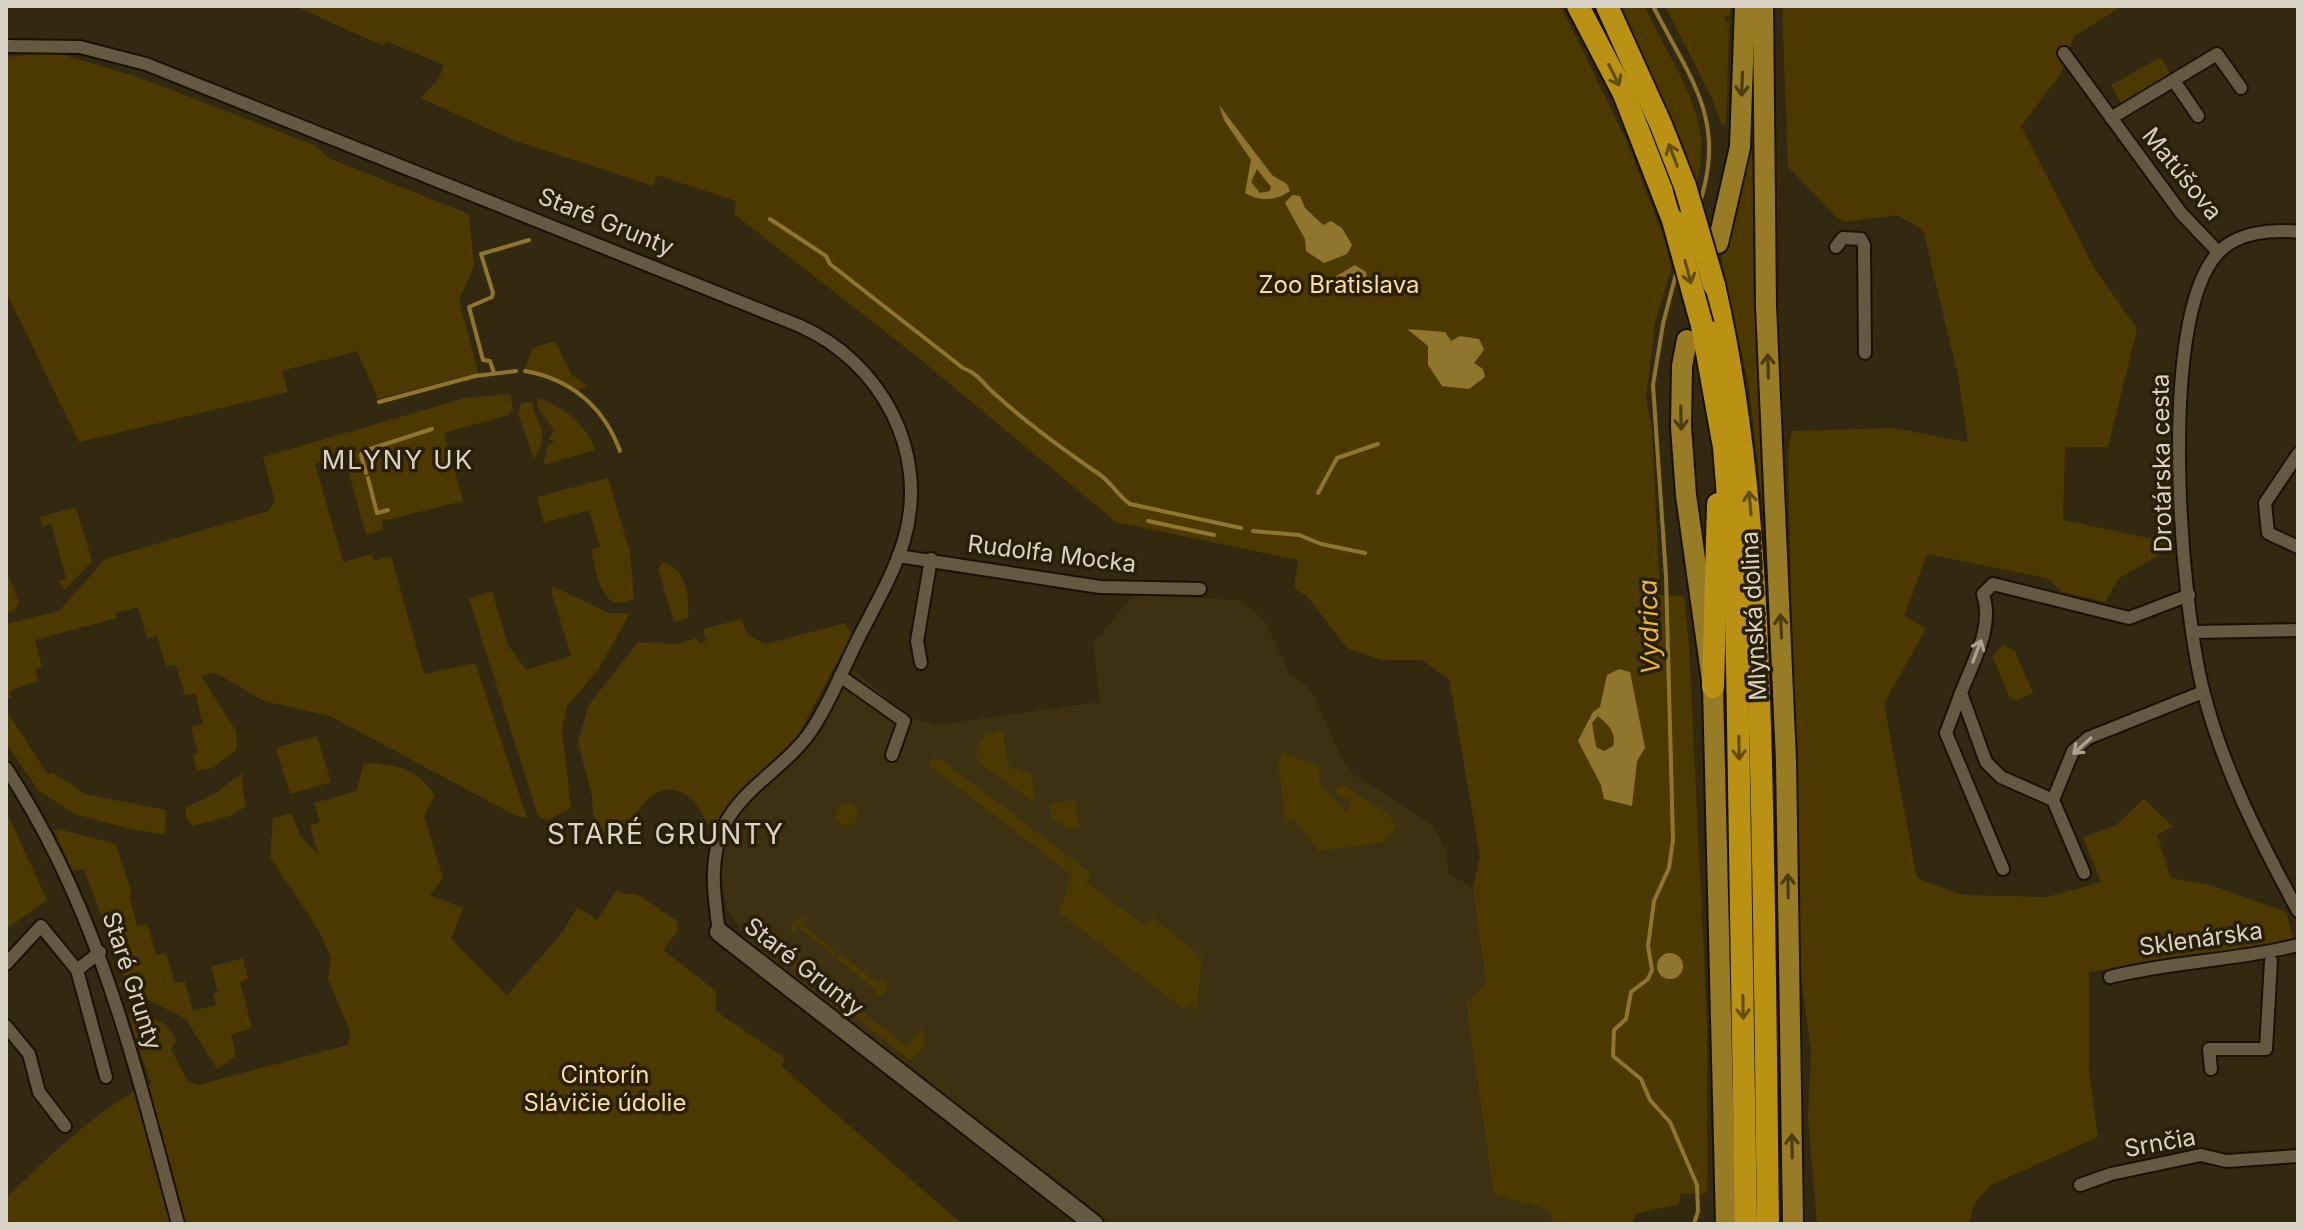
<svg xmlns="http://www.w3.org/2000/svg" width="2304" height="1230" font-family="Inter,sans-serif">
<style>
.built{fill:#3e3111}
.green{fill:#4c3900}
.water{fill:#90752d;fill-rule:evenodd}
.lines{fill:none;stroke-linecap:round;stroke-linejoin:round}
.stream{stroke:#90752d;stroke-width:4}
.street-casing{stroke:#1a1100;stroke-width:16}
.secondary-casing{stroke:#1a1100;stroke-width:22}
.primary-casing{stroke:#1a1100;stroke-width:24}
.highway-casing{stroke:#1a1100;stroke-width:26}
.street{stroke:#655a41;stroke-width:12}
.secondary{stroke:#655a41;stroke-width:18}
.primary{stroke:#977b25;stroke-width:20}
.highway{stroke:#b99113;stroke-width:22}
.highway-bridge-casing{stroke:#1a1100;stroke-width:26;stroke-linecap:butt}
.highway-bridge{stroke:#b99113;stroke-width:22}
.oneway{stroke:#634d0c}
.oneway2{stroke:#4a3b10}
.oneway3{stroke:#aba390}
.labels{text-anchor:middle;stroke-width:7;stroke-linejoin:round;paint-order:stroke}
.street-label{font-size:24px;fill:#d9d3c5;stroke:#291f07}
.park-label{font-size:24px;fill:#fade9b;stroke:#291f07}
.neighbourhood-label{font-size:26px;letter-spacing:2px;fill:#d9d3c5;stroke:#291f07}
.water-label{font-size:26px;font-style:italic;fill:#e9ba35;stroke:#291f07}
.quarter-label{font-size:28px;letter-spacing:2px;fill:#d9d3c5;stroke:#291f07}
</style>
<rect width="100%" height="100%" fill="#332911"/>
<path class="built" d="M1133,595L1240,600L1254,610L1266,623L1289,673L1305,684L1315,698L1341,757L1353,774L1433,825L1446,851L1449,875L1473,887L1574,1224H1109L749,942L727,909L720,869L726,835L740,811L812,740L852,669L911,718L935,725L1100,702L1093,644Z"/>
<g class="green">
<path d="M295,6H1561L1627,142L1665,241L1671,268L1655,324L1646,398L1652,430L1660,595L1684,596L1689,646L1707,1022V1193L1680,1194L1679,1204L1635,1214L1633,1224H1554L1547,1209L1494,1195L1466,1003L1486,984L1473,887L1480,856L1449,679L1422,660H1382L1347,648L1306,595L1294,589L1298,560L1116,522L914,354L734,214L736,201L657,175L653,186L513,140L421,98L439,78L444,65L388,42L383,45C353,34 326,19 295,6Z"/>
<path d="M1621,6H1645C1670,64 1716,116 1697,182Z"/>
<path d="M1665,6H1730V16H1725V22L1729,23L1726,125L1721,124L1712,98Z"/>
<path d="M1753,6L1758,325L1765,526L1749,386L1721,259L1741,192L1749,143Z"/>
<path d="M1782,6H2123L2074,36L2060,75L2021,126L2093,266L2137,329L2108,447H2065L2063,520L2177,544L2118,579L2105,602L2063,592L2047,578L1927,554L1904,616L1926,628L1884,704L1917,878L1962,895L2047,897L2101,882L2083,837L2115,826L2144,799L2173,827L2157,835L2171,878L2211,885L2286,912L2294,941L2089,972V1072L2098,1137L1991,1185L1974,1204L1969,1224H1817L1808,1118L1811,1050L1798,955L1788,450L1792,431L1893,428L1968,442L1958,376L1923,230L1897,215L1845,222L1836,217L1788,167Z"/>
<path d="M54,52L141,78L316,146L328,158L469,214L474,266L459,300L478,373L378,399L357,351L282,371L288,392L79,442L6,292V57Z"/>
<path d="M2161,57L2173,78L2123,106L2111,85Z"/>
<path d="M555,341L572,375L587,386L578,390L555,377L525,369L532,348Z"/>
<path d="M510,394L513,409L508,415L444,433L463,501L382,521L383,530L366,535L344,455L315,464L343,562L372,554L374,561L391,556L424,674L475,663L527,818L514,815L330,716L264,701L214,672L201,676L236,731L237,749L213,768L197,771L193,755L198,753L191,727L203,724L195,693L185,696L176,665L166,667L157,636L147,638L138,607L116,613L117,618L35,640L42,667L35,669L38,681L9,691L12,698H6V624L59,611L105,559L268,511L275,502L263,457L465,398Z"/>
<path d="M537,398C563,406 586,423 595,450L543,465L548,445L554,443L549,439L554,430L538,408Z"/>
<path d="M532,401C536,429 552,429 534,459L518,414L521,404Z"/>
<path d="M608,478L630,552L634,598C601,617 597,573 591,550L600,547L589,510L544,523L537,497Z"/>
<path d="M76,507L92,561L65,590L58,581L66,578L51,524L43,526L40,517Z"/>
<path d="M663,562C686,568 690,598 688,618L674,622L658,569Z"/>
<path d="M6,569L19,603L14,611L6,613Z"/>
<path d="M554,587L609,613H630L598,670L567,706L562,729L571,808L547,820L538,816L469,599L492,591L508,645L526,670L571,656L551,590Z"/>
<path d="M741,619L747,634L765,644L845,623L852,634L795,741L730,805L714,836C708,825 699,805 689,797C659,775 635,807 629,833L608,840L593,815L592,795L578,743L588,706L638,642L678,644L697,638L699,643L706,641L703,629Z"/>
<path d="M2003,645L2015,651L2033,693L2016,701L2010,698L1992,656Z"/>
<path d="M6,710L48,775L53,772L85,794L166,810L165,834L134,830L75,814L39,791L6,743Z"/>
<path d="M1003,731L1009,769L1017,768L1032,775L1035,799H1029L981,764L974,752L986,734Z"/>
<path d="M317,736L331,782L290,794L276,748Z"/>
<path d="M1283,752L1319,767L1321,785L1346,812L1351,801L1339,796L1334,790L1342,784L1387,813L1396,826L1385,842L1318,851L1299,824L1285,818L1278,763Z"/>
<path d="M939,758L1091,873L1087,883L1145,925L1153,918L1202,957L1197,1011L1188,1004L1183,1009L1059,912L1072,875L930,766V760Z"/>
<path d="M364,763C396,764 416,768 435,795L424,816L443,878L430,895L463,908L451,939L507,995L563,932L577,907L597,920L617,890L625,894H637L676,920L678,931L663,950L716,991V1011L785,1058L781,1066L962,1224H6V1198C43,1162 104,1102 151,1084L128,1015L135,1008L166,1025L176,1040L171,1049L188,1082L198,1085L348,1045L350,1031L328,979L331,957L318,929L270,857L273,818L291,813L301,837L318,854L310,825L320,822L314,803L356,791Z"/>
<path d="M242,773L245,807L230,816L192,826L186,817V807L214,794Z"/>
<path d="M1075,800L1079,827L1067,829L1051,817L1050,803Z"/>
<circle cx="847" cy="814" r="11"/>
<path d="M6,811L47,900L6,929Z"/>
<path d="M58,829L116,844L132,894L129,895L137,926L147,924L156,955L166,952L175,983L185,981L193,1011L216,1005L213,994L218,992L211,967L243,958L248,979L240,982L252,1028L231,1034L236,1056L217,1069L186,1019L117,984L126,981L84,869L73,871L54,831Z"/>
<path d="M797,918H805L801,924L835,951L833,954L798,927L792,933V924Z"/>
<path d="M769,940L907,1046L922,1027L925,1046L910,1060L765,947Z"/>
<path d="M840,954L878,983L882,978L888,986L882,996L873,997L877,990L837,959Z"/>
</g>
<g class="water">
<path d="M1219,105L1272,175L1287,184L1290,191C1276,201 1260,202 1245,193L1251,160L1224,120ZM1257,169L1271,187L1270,191L1260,193L1251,182Z"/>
<path d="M1292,195L1300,196L1305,208L1323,225L1331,221L1342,228L1352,245L1347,254L1324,263L1306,251L1305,239L1285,203Z"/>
<path d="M1355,265L1366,272L1367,279L1360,292L1351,295L1335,277Z"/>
<path d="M1407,329L1445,332L1451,341L1460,336L1479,339L1484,350L1474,363L1483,369L1485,377L1469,389L1442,386L1428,365V346Z"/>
<path d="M1619,669L1630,672L1645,748L1637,761L1632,806L1604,799L1601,785L1578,741L1593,712L1600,707L1607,675ZM1598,716C1607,724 1617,732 1613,746L1604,751L1596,747L1592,723Z"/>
<circle cx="1670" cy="966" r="13"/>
</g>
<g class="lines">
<g class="stream">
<path d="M1653,6C1690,79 1728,120 1699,205"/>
<path d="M770,219L826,256L830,264L963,368C979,374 984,385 996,395C1028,424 1064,450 1099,474C1112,483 1117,495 1130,504L1241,528"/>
<path d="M1677,270L1663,324L1653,385L1666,576L1673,840L1669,868L1654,901L1648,946L1652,970L1648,979L1631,992L1626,1019L1614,1030L1613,1056L1641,1079L1650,1100L1670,1122L1697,1185L1698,1211L1694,1224"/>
<path d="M525,371C571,379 604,407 620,451"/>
<path d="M494,373L490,361L483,360L469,307L492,297L493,293L481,254L529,240"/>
<path d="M379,402L475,376L516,371"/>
<path d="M366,473L361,455L364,451L432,429"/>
<path d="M368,478L377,513L388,510"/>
<path d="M1318,493L1337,458L1378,444"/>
<path d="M1148,521L1214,535"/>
<path d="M1253,531L1299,535L1321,544L1365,553"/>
</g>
<g class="street-casing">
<g id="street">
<path d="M6,46L80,47L146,64L800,326C881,362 930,452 904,540C894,574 874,607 858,639C843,669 830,703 811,731C787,766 744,787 725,824C708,858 714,896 719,932"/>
<path d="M2064,53L2181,213L2218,252"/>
<path d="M2174,81L2198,116"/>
<path d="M2111,118L2217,54L2241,88"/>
<path d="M2298,232C2272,229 2237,232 2218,253C2156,319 2181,608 2204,694C2224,771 2260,841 2298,911"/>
<path d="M1836,247L1843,238L1861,239L1864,245L1865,353"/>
<path d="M2298,454L2265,503L2268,533L2298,547"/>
<path d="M898,556L1100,587L1200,589"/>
<path d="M2189,595L2129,618L1993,584L1983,594C1994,628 1973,661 1961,693L1986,762L2001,777L2053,800L2073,751L2088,738L2203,692"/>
<path d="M2195,632L2298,630"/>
<path d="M921,663L917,641L931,559"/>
<path d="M840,676L904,721L892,755"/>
<path d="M1961,693L1946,733L2003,869"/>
<path d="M6,768C98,907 135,1065 178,1224"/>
<path d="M2053,800L2084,873"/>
<path d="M100,952L77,970L106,1077"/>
<path d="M6,964L41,926L77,970"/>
<path d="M2110,977C2172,961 2236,961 2298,945"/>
<path d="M6,1026L29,1054L39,1092L65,1126"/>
<path d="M2211,1069L2209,1049H2266L2271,961"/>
<path d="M2080,1185L2111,1174L2201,1155L2226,1161L2298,1156"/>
</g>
</g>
<g class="secondary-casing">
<path id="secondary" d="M719,932L1094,1224"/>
</g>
<g class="primary-casing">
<g id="primary">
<path d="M1763,6L1766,306L1786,761L1793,1224"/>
<path d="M1718,243L1740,147L1745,6"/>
<path d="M1687,340L1682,366L1681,427L1686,495L1713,687L1726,1224"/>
</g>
</g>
<g class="highway-casing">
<g id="highway">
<path d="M1578,6L1624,94L1673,220"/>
<path d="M1607,6L1661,125L1685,186"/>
<path d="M1714,285C1750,444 1757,602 1761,765C1765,918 1766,1071 1768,1224"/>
<path d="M1702,325L1724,447L1736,597L1746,1224"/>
<path d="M1713,687L1718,504"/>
</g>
</g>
<use href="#street" class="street"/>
<use href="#secondary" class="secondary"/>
<use href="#primary" class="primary"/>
<use href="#highway" class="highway"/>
<g class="highway-bridge-casing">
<g id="highway-bridge">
<path d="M1685,186L1714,285"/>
<path d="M1673,220L1702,325"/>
</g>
</g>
<use href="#highway-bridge" class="highway-bridge"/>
</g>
<defs><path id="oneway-shaft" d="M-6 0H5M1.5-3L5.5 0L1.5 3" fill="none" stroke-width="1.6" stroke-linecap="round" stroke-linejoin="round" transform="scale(2)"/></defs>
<g class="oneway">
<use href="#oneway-shaft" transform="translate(1614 75) rotate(63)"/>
<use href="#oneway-shaft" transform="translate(1673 155) rotate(-111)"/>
<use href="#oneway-shaft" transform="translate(1688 272) rotate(75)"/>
<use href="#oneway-shaft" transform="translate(1750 503) rotate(-95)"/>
<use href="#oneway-shaft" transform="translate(1739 748) rotate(89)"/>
<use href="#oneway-shaft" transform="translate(1743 1007) rotate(89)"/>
</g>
<g class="oneway2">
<use href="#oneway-shaft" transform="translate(1742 84) rotate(92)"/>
<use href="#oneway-shaft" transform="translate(1768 366) rotate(-92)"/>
<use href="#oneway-shaft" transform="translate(1681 418) rotate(89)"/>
<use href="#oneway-shaft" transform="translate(1781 626) rotate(-93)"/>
<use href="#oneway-shaft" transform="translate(1788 886) rotate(-91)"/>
<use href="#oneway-shaft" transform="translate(1792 1146) rotate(-91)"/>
</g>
<g class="oneway3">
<use href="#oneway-shaft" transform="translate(1977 651) rotate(-69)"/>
<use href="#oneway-shaft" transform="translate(2082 746) rotate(138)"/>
</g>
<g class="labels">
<g class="street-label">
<text transform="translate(2182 174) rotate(51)" y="8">Matúšova</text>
<text transform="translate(606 222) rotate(22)" y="8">Staré Grunty</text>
<text transform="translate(2162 463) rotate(-91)" y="8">Drotárska cesta</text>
<text transform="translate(1052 554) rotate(7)" y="8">Rudolfa Mocka</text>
<text transform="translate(1754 616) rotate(-93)" y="8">Mlynská dolina</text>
<text transform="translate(2201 939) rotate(-8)" y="8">Sklenárska</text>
<text transform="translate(804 967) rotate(38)" y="8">Staré Grunty</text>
<text transform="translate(132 981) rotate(72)" y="8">Staré Grunty</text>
<text transform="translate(2160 1143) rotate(-10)" y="8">Srnčia</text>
</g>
<g class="park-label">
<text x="1339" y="293">Zoo Bratislava</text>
<text x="605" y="1083">Cintorín<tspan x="605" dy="28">Slávičie údolie</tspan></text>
</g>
<g class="neighbourhood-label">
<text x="398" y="469">MLYNY UK</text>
</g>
<g class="water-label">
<text transform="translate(1649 627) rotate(-92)" y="9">Vydrica</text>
</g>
<g class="quarter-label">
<text x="666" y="844">STARÉ GRUNTY</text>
</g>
</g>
<rect width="2304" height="1230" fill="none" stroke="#d9d3c5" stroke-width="16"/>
</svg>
